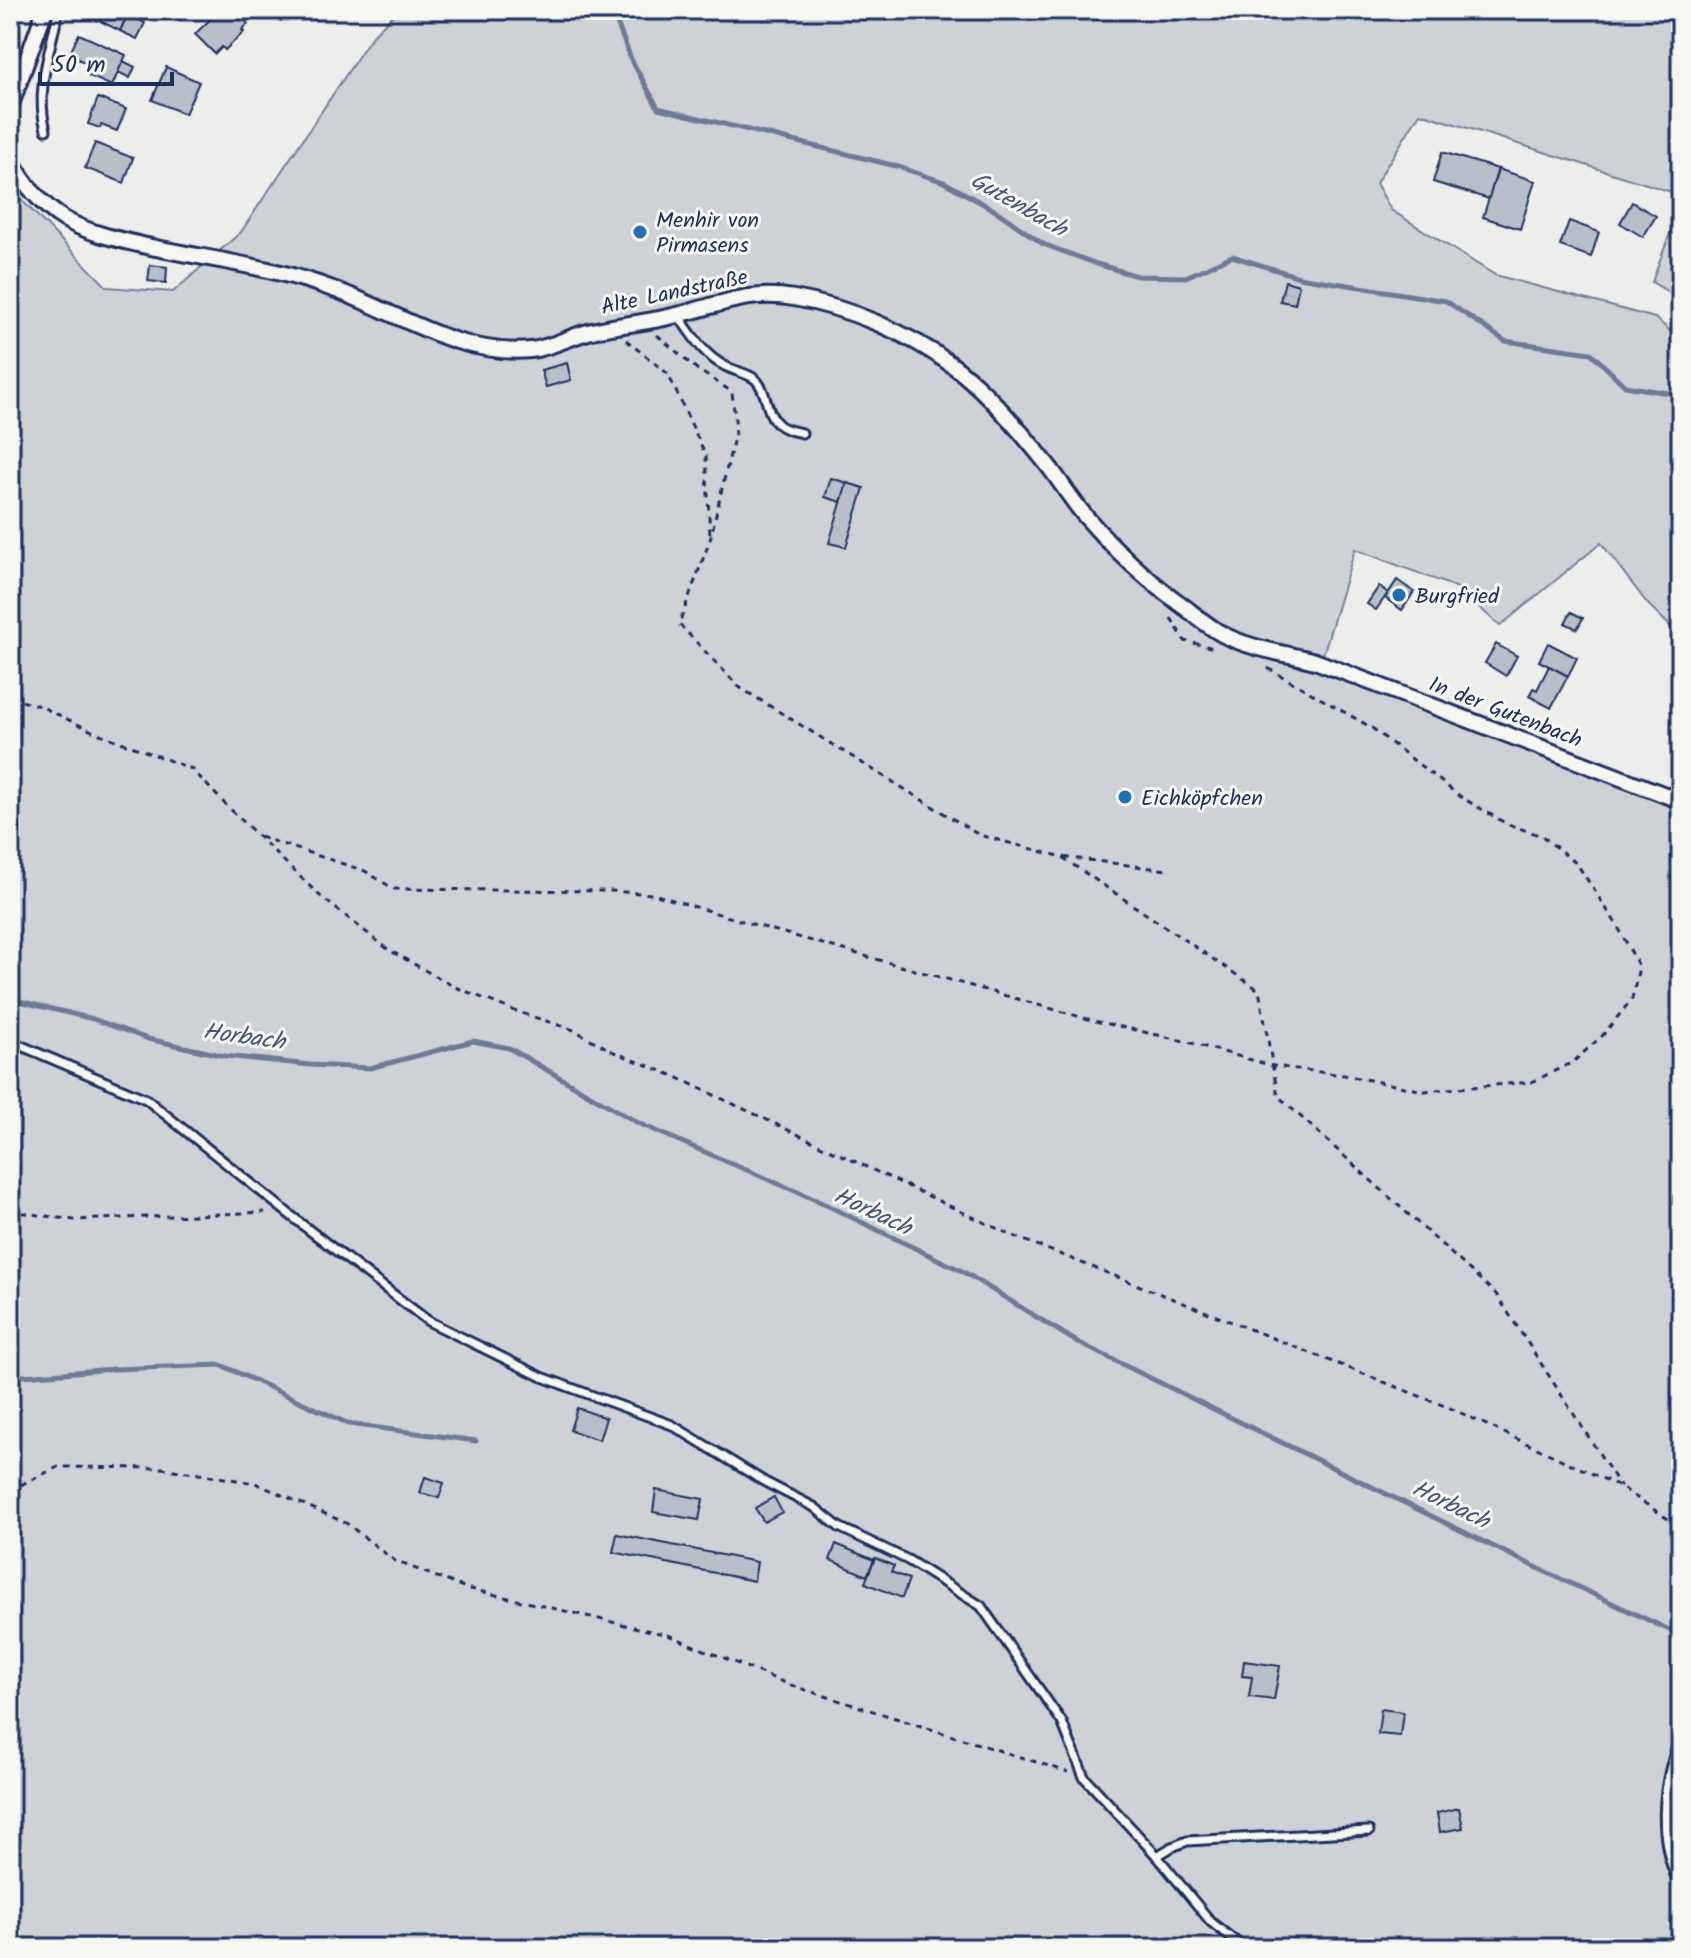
<svg xmlns="http://www.w3.org/2000/svg" width="1691" height="1958" font-family="Kalam,sans-serif">
<style>
.green{fill:#ced2d7;stroke:#74809a;stroke-width:2}
.lines{fill:none;stroke-linecap:round;stroke-linejoin:round}
.stream{stroke:#6e7a96;stroke-width:5}
.building{fill:#b9bfc8;stroke:#1b2f5e;stroke-width:2}
.service-casing{stroke:#1b2f5e;stroke-width:13}
.minor-casing{stroke:#1b2f5e;stroke-width:20}
.path{stroke:#1b2f5e;stroke-width:3;stroke-dasharray:6 6;stroke-linecap:butt}
.service{stroke:#f6f6f2;stroke-width:7}
.minor{stroke:#f6f6f2;stroke-width:14}
.poi-dot{fill:#1f6fb2;stroke:#f6f6f2;stroke-width:3}
.labels{text-anchor:middle;stroke-width:6;stroke-linejoin:round;paint-order:stroke}
.poi-label{font-size:22px;fill:#1b2f5e;stroke:#f6f6f2;text-anchor:start}
.street-label{font-size:22px;fill:#1b2f5e;stroke:#f6f6f2}
.water-label{font-size:24px;font-style:italic;fill:#44547a;stroke:#f6f6f2}
</style>
<rect width="100%" height="100%" fill="#edeeec"/>
<filter id="ink" filterUnits="userSpaceOnUse"><feTurbulence type="fractalNoise" baseFrequency=".0125" numOctaves="2"/><feDisplacementMap in="SourceGraphic" scale="16" xChannelSelector="R" yChannelSelector="G"/><feConvolveMatrix kernelMatrix="1 2 1 2 8 2 1 2 1" color-interpolation-filters="sRGB"/></filter>
<g filter="url(#ink)">
<g class="green">
<path d="M398,10H1681V195L1420,113L1376,183L1391,210L1495,275L1655,318L1681,340V637L1647,603L1601,543L1500,626L1458,588L1355,549L1319,668L1681,808V1948H10V188L107,287L173,292L241,232L372,36Z"/>
<path d="M1681,203V300L1652,282Z"/>
</g>
<g class="lines">
<g class="stream">
<path d="M612,10L631,59L658,108L896,166L944,182L996,211L1043,244L1097,264L1137,276L1186,277L1232,256L1299,277L1446,301L1505,341L1591,353L1625,386L1681,395"/>
<path d="M10,996L15,1000L93,1019L148,1039L225,1056L310,1065L370,1068L473,1041L509,1048L640,1124L816,1200L962,1271L1077,1342L1527,1563L1680,1635"/>
<path d="M10,1377L114,1369L221,1365L349,1424L476,1441"/>
</g>
</g>
<g class="building">
<path d="M100,10H130L120,31L96,19Z"/>
<path d="M220,10H236L248,24L242,30L244,32L225,50L222,47L215,54L195,34Z"/>
<path d="M128,14L145,23L137,39L120,31Z"/>
<path d="M79,34L126,55L112,86L89,76L93,66L69,55Z"/>
<path d="M123,61L135,67L130,78L118,72Z"/>
<path d="M166,67L199,82L185,114L152,100Z"/>
<path d="M98,98L126,109L117,131L101,125L100,128L88,124Z"/>
<path d="M95,143L133,158L124,183L85,168Z"/>
<path d="M1442,152L1498,169L1489,199L1433,182Z"/>
<path d="M1498,169L1535,181L1520,229L1483,217Z"/>
<path d="M1632,202L1656,216L1643,237L1620,223Z"/>
<path d="M1569,221L1599,232L1591,257L1560,246Z"/>
<path d="M150,265L167,267L166,283L148,281Z"/>
<path d="M1285,281L1299,285L1295,304L1280,301Z"/>
<path d="M567,363L571,380L546,387L541,370Z"/>
<path d="M831,478L847,483L841,502L825,497Z"/>
<path d="M847,483L864,488L846,547L829,543Z"/>
<path d="M1397,580L1414,592L1402,610L1385,598Z"/>
<path d="M1379,586L1388,593L1376,610L1367,604Z"/>
<path d="M1571,612L1583,618L1577,629L1565,623Z"/>
<path d="M1548,643L1577,658L1568,676L1539,661Z"/>
<path d="M1496,644L1517,656L1506,676L1485,663Z"/>
<path d="M1549,666L1568,676L1551,708L1529,696L1533,688L1537,690Z"/>
<path d="M577,1408L606,1418L599,1440L570,1430Z"/>
<path d="M425,1477L444,1483L439,1498L420,1493Z"/>
<path d="M656,1490L703,1499L699,1520L653,1512Z"/>
<path d="M774,1497L782,1512L764,1522L755,1508Z"/>
<path d="M617,1534L757,1562L754,1581L613,1552Z"/>
<path d="M836,1544L874,1560L867,1576L830,1560Z"/>
<path d="M875,1558L894,1566L891,1572L909,1579L902,1598L865,1583Z"/>
<path d="M1244,1661L1280,1666L1274,1700L1249,1697L1252,1677L1242,1676Z"/>
<path d="M1381,1709L1403,1712L1400,1736L1378,1734Z"/>
<path d="M1459,1808L1463,1828L1440,1832L1437,1813Z"/>
</g>
<g class="lines">
<g class="service-casing">
<g id="service">
<path d="M46,130C35,91 50,51 58,13"/>
<path d="M678,315C691,334 704,356 725,366C734,371 747,373 755,379C768,391 765,413 778,424C784,430 794,431 802,433"/>
<path d="M10,1041L146,1099L304,1226L428,1321L542,1377L672,1425L765,1482L814,1507L839,1527L908,1560L981,1606L1062,1722L1084,1777L1157,1856L1211,1922L1244,1948"/>
<path d="M1157,1856L1172,1847L1187,1841L1369,1831"/>
</g>
</g>
<g class="minor-casing">
<g id="minor">
<path d="M10,107L45,10"/>
<path d="M10,158C23,182 41,205 64,219C88,233 116,239 142,245C205,259 272,266 333,289C398,312 458,357 531,350C551,348 569,337 588,332C618,324 648,323 677,315C720,305 748,290 794,298C847,307 909,333 952,365C986,390 1024,435 1050,468C1062,484 1073,502 1086,517C1114,549 1145,578 1179,603C1193,613 1207,626 1222,634C1250,649 1285,653 1315,661L1681,801"/>
<path d="M1681,1746C1665,1788 1662,1838 1681,1880"/>
</g>
</g>
<g class="path">
<path d="M657,335L698,370L732,392L736,429L710,540L679,624L739,687L979,835L1063,857L1167,870"/>
<path d="M626,340L668,374L706,456L710,536"/>
<path d="M1171,618L1185,641L1214,648"/>
<path d="M10,698L40,706L92,731L192,769L223,802L320,896L389,950L453,986L512,1010L574,1030L614,1052L674,1076L1011,1235L1450,1408L1621,1487L1681,1528"/>
<path d="M260,837L365,871L394,889L611,891L653,894L752,924L1095,1021L1184,1041L1273,1066L1344,1075L1424,1091L1532,1082L1573,1062L1603,1035L1632,999L1639,967L1617,925L1577,864L1542,836L1505,823L1461,797L1372,728L1266,667"/>
<path d="M1063,858L1259,990L1278,1096L1496,1294L1621,1487"/>
<path d="M10,1211L74,1220L265,1212"/>
<path d="M10,1490L58,1467L162,1468L255,1483L346,1523L395,1561L466,1588L668,1635L790,1685L1068,1772"/>
</g>
<use href="#service" class="service"/>
<use href="#minor" class="minor"/>
</g>
</g>
<g class="poi-dot">
<circle cx="640" cy="232" r="8"/>
<circle cx="1399" cy="595" r="8"/>
<circle cx="1125" cy="797" r="8"/>
</g>
<g class="labels">
<g class="poi-label">
<text x="656" y="227">Menhir von<tspan x="656" dy="25">Pirmasens</tspan></text>
<text x="1415" y="603">Burgfried</text>
<text x="1141" y="805">Eichköpfchen</text>
</g>
<g class="street-label">
<text transform="translate(674 291) rotate(-12)" y="8">Alte Landstraße</text>
<text transform="translate(1506 711) rotate(21)" y="8">In der Gutenbach</text>
</g>
<g class="water-label">
<text transform="translate(1019 204) rotate(30)" y="8">Gutenbach</text>
<text transform="translate(244 1036) rotate(8)" y="8">Horbach</text>
<text transform="translate(873 1211) rotate(25)" y="8">Horbach</text>
<text transform="translate(1451 1504) rotate(26)" y="8">Horbach</text>
</g>
</g>
<rect width="1691" height="1958" fill="none" stroke="#f6f6f2" stroke-width="40"/>
<rect x="20" y="20" width="1651" height="1918" fill="none" stroke="#1b2f5e" stroke-width="3" filter="url(#ink)"/>
<path d="M40 72v12h132v-12" fill="none" stroke="#1b2f5e" stroke-width="4"/>
<text x="52" y="72" font-size="24" fill="#1b2f5e" stroke="#f6f6f2" stroke-width="6" paint-order="stroke">50 m</text>
</svg>
